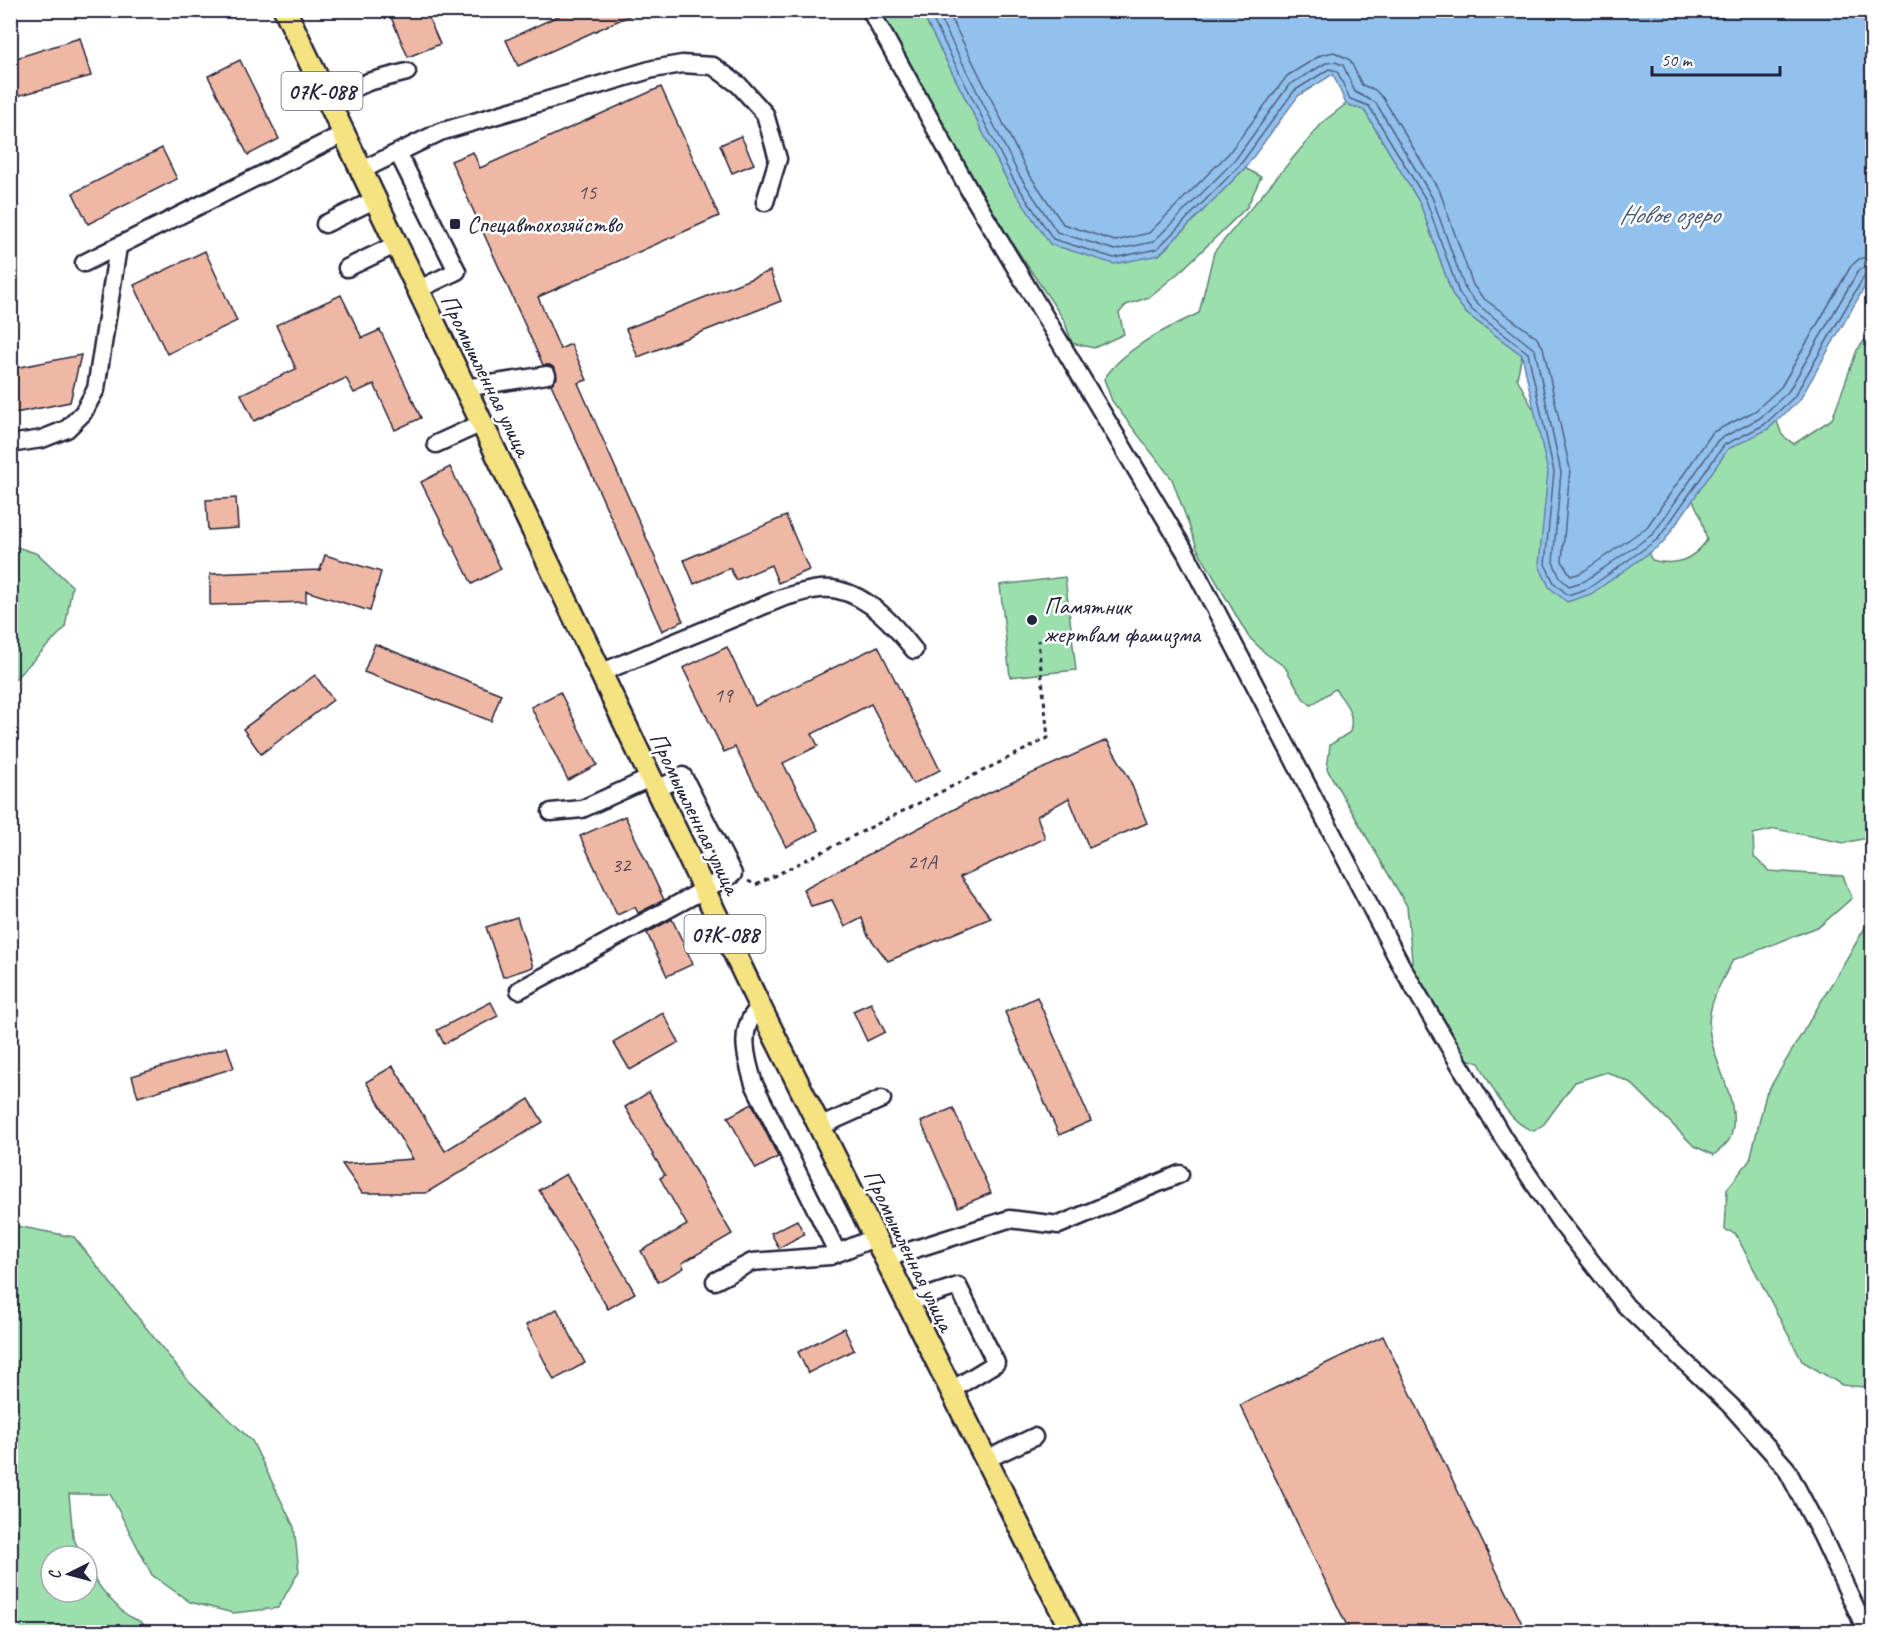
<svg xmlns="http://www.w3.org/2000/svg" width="1883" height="1643" font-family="Caveat,sans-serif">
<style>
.green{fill:#9be0ac;stroke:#5e8174;stroke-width:1.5}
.water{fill:#93c1ed;stroke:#6681a6;stroke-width:1.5}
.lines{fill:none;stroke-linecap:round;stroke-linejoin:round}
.shore{stroke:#4f6282;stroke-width:1.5}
.building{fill:#efb8a5;stroke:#22223b;stroke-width:1.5}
.minor-casing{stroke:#22223b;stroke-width:21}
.major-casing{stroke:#22223b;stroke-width:26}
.path{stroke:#22223b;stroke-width:3;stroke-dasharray:4.5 4.5;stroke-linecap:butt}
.minor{stroke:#fff;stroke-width:16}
.major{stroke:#f5e382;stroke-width:21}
.poi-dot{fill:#22223b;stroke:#fff;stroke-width:2}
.labels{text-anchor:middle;stroke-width:5;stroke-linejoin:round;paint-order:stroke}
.number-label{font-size:21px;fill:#554856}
.shield{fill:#fff;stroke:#646476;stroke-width:1.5}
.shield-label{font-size:22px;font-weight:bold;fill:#22223b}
.poi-label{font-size:24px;fill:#22223b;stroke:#fff;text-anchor:start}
.street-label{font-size:24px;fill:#22223b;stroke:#fff}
.water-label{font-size:26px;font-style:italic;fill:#4a5a79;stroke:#fff}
</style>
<rect width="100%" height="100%" fill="#fff"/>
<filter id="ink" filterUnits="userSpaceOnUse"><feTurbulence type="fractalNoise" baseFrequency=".0167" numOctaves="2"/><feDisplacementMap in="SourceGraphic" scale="12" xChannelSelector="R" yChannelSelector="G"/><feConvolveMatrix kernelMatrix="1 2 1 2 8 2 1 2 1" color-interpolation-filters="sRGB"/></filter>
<g filter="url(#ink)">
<g class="green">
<path d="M878,11H921L1008,182L1159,255L1245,168L1261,177L1247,207L1182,270L1149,297L1126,305L1119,313L1124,334L1094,348L1072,343L1064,320L974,186Z"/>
<path d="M1346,104L1364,110L1420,203L1453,296L1467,314L1522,355L1517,378L1532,407L1553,419L1635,529L1652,560C1675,567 1693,560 1707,540L1701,517L1673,460L1765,365L1778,424L1782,435L1794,444L1832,419L1857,350L1872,331V837L1844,843L1776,829L1753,834L1754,857L1769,871L1843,876L1852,898L1820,926L1733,960C1722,981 1709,1001 1709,1025C1710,1060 1744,1104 1730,1138C1728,1144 1719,1150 1714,1155L1694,1146L1631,1083L1607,1072L1575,1082L1544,1124L1534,1131C1507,1123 1492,1086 1479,1063L1446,1052L1437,1043L1411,997L1412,960L1407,906L1327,769L1330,745L1350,732C1355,712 1346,704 1335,689L1311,705L1303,698L1285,667L1265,653L1248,636L1198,550L1172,479L1112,401L1104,379C1125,347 1166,329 1199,313L1214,252L1324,121Z"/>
<path d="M11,545L38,554L72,586L65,628L11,683Z"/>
<path d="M1065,577L1076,670L1010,677L1000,585Z"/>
<path d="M1872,916V1379L1864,1387L1842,1385L1802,1361L1735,1233L1725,1230L1727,1189L1750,1160L1766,1094Z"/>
<path d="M11,1225L74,1237L186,1378L252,1441L294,1527L299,1571L278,1608L233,1613L190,1602L152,1575L110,1494H69L73,1537L82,1556H51V1592H87V1566C95,1582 110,1600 123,1612C135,1622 141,1617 149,1632H11Z"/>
</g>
<path class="water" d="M921,11H1872V274L1799,401L1768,429L1728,449L1663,543L1591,594L1567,602L1549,587L1539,565L1548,472L1522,355L1467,314L1453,296L1420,203L1364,110L1346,104L1333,74L1298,96L1245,168L1159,255L1114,264L1050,244L1008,182Z"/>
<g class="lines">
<g class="shore">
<path d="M928,10L1013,179L1053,239L1114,258L1157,249L1240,165L1294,91L1329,69L1337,71L1350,99L1369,106L1426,200L1459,293L1472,310L1528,353L1554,472L1545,564L1554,583L1568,595L1589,588L1658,539L1724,445L1764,425L1794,397L1865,275L1872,272"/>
<path d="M936,10L1019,175L1057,232L1115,250L1153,242L1235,160L1289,85L1326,63L1335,62L1343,65L1355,92L1376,103L1432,197L1465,289L1477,304L1535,350L1561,472L1553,562L1560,578L1569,586L1585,581L1653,534L1718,440L1760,418L1788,392L1858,271L1865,266L1872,265"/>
<path d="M947,10L1027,171L1063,224L1115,241L1149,233L1228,154L1287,76L1321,55L1334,52L1350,60L1362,85L1375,90L1383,98L1440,192L1473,285L1483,298L1536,337L1543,347L1570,469L1562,561L1571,576L1581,573L1647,527L1713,432L1755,411L1781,387L1851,266L1859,259L1872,256"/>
</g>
</g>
<g class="building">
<path d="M388,10H425L440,44L408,57Z"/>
<path d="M571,10H642L518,66L506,40Z"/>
<path d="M80,38L91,76L10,98V60Z"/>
<path d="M240,60L279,139L248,155L208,76Z"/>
<path d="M661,87L719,216L538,297L560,349L571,344L587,380L578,383L683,621L662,631L551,384L557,378L555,369L550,365H543L451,161L473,152L480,168Z"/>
<path d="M741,136L754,164L732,173L720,145Z"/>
<path d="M162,148L177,179L88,224L73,193Z"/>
<path d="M205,251L237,321L167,354L134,285Z"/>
<path d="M770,271L781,301L638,357L626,329Z"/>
<path d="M341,295L362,338L380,330L421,418L395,430L374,384L354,393L346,378L254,421L241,394L296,369L276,325Z"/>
<path d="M81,355L70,402L10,414V369Z"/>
<path d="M450,467L501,569L472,584L421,482Z"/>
<path d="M236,498L238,528L208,530L206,500Z"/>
<path d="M786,516L809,570L778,583L771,565L736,580L730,568L694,584L684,560Z"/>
<path d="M325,555L381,572L370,611L306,591V602L210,605V574L320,570Z"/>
<path d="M375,644L501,694L491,721L364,672Z"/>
<path d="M878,646L940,770L913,784L871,704L812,734L818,746L783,763L818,830L786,847L735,747L724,752L683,668L727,647L755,706Z"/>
<path d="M315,675L333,700L261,754L243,729Z"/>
<path d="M560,692L597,765L568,780L531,707Z"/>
<path d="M1107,740L1129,778L1147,823L1089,848L1069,798L1037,816L1045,838L960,877L991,918L888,961L867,934L862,918L845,927L832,900L811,906L803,889L966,803Z"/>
<path d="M625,816L664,900L638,913L635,907L617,915L580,836Z"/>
<path d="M517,917L533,967L503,977L486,927Z"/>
<path d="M672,919L693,964L667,976L647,933Z"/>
<path d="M1037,997L1091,1121L1059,1135L1005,1012Z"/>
<path d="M491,1002L498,1016L444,1044L437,1030Z"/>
<path d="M871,1003L885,1032L867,1041L853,1011Z"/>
<path d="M663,1013L679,1042L630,1070L613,1042Z"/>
<path d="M227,1047L234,1068L138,1097L132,1076Z"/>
<path d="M393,1066L445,1151L529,1099L543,1122L426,1193H362L342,1164L413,1159L366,1082Z"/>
<path d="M649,1092L732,1234L682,1263L684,1268L658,1282L641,1251L687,1225L660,1178L665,1175L625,1107Z"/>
<path d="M752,1104L778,1157L756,1169L728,1117Z"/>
<path d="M953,1108L991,1193L958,1207L921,1122Z"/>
<path d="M566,1174L635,1293L608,1309L539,1190Z"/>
<path d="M797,1220L804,1234L779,1248L771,1233Z"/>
<path d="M557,1309L585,1363L554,1380L526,1325Z"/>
<path d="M844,1328L854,1350L808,1373L798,1352Z"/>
<path d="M1383,1336L1526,1632H1350L1240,1405Z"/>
</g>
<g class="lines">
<g class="minor-casing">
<g id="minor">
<path d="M870,10L968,188L1186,553L1403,969L1504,1139L1561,1223L1626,1306L1731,1406L1786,1468L1822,1536L1867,1632"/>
<path d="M327,101L368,82L407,72"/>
<path d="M398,153L457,271L417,290"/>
<path d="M360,171L440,132L653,69L682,64L713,66L739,85L765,114L778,159L765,202"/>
<path d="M325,224L374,200"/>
<path d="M84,263L343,134"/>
<path d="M347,268L395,245"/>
<path d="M465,388L547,375"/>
<path d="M10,444L42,439L67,429L83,413L96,389L118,247"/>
<path d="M436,444L482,423"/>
<path d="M600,673L782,598C800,593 819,586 838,590C870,597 895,626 914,650"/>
<path d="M551,812L582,809L650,778"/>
<path d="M519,990L733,874L683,776L656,790"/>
<path d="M760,1007C737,1027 746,1058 754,1084L837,1252"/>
<path d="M819,1127L882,1099"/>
<path d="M884,1259L1009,1219L1059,1225L1180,1174"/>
<path d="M715,1281L752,1262L830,1256L874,1238"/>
<path d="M906,1303L958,1286L996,1363L950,1391"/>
<path d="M985,1460L1034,1437"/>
</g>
</g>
<g class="major-casing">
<path id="major" d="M285,10L760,1007L1072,1632"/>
</g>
<path class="path" d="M748,881L756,885L1048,738L1038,640"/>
<use href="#minor" class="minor"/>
<use href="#major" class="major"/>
</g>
</g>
<g class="poi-dot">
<rect x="449" y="218" width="12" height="12" rx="3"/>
<circle cx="1032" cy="620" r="6"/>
</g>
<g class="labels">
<g class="number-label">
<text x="587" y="199">15</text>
<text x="723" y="702">19</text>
<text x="922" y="869">21А</text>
<text x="621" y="872">32</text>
</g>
<g class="shield">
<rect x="281.5" y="72" width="81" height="38" rx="4.5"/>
<rect x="684.5" y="915" width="81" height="38" rx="4.5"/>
</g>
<g class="shield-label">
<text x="322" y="99">07К-088</text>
<text x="725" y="942">07К-088</text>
</g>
<g class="poi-label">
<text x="467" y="232">Спецавтохозяйство</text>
<text x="1044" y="614">Памятник<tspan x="1044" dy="28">жертвам фашизма</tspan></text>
</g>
<g class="street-label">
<text transform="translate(486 375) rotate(64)" y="8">Промышленная улица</text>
<text transform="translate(695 813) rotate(64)" y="8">Промышленная улица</text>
<text transform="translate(909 1250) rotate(64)" y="8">Промышленная улица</text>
</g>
<g class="water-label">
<text x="1669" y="223">Новое озеро</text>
</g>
</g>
<rect width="1883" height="1643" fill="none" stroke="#fff" stroke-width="36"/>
<rect x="18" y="18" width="1847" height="1607" fill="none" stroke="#22223b" stroke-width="2" filter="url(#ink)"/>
<g transform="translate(69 1574) rotate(264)"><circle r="28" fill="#ffffff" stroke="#a7a7b1" stroke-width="1.5"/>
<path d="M0-4.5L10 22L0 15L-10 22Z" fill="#22223b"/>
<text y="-9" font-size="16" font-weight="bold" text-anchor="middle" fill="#22223b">С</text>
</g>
<path d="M1652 66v9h128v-9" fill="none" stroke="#22223b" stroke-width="3"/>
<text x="1661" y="66" font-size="18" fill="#22223b" stroke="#ffffff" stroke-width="4.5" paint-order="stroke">50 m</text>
</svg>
